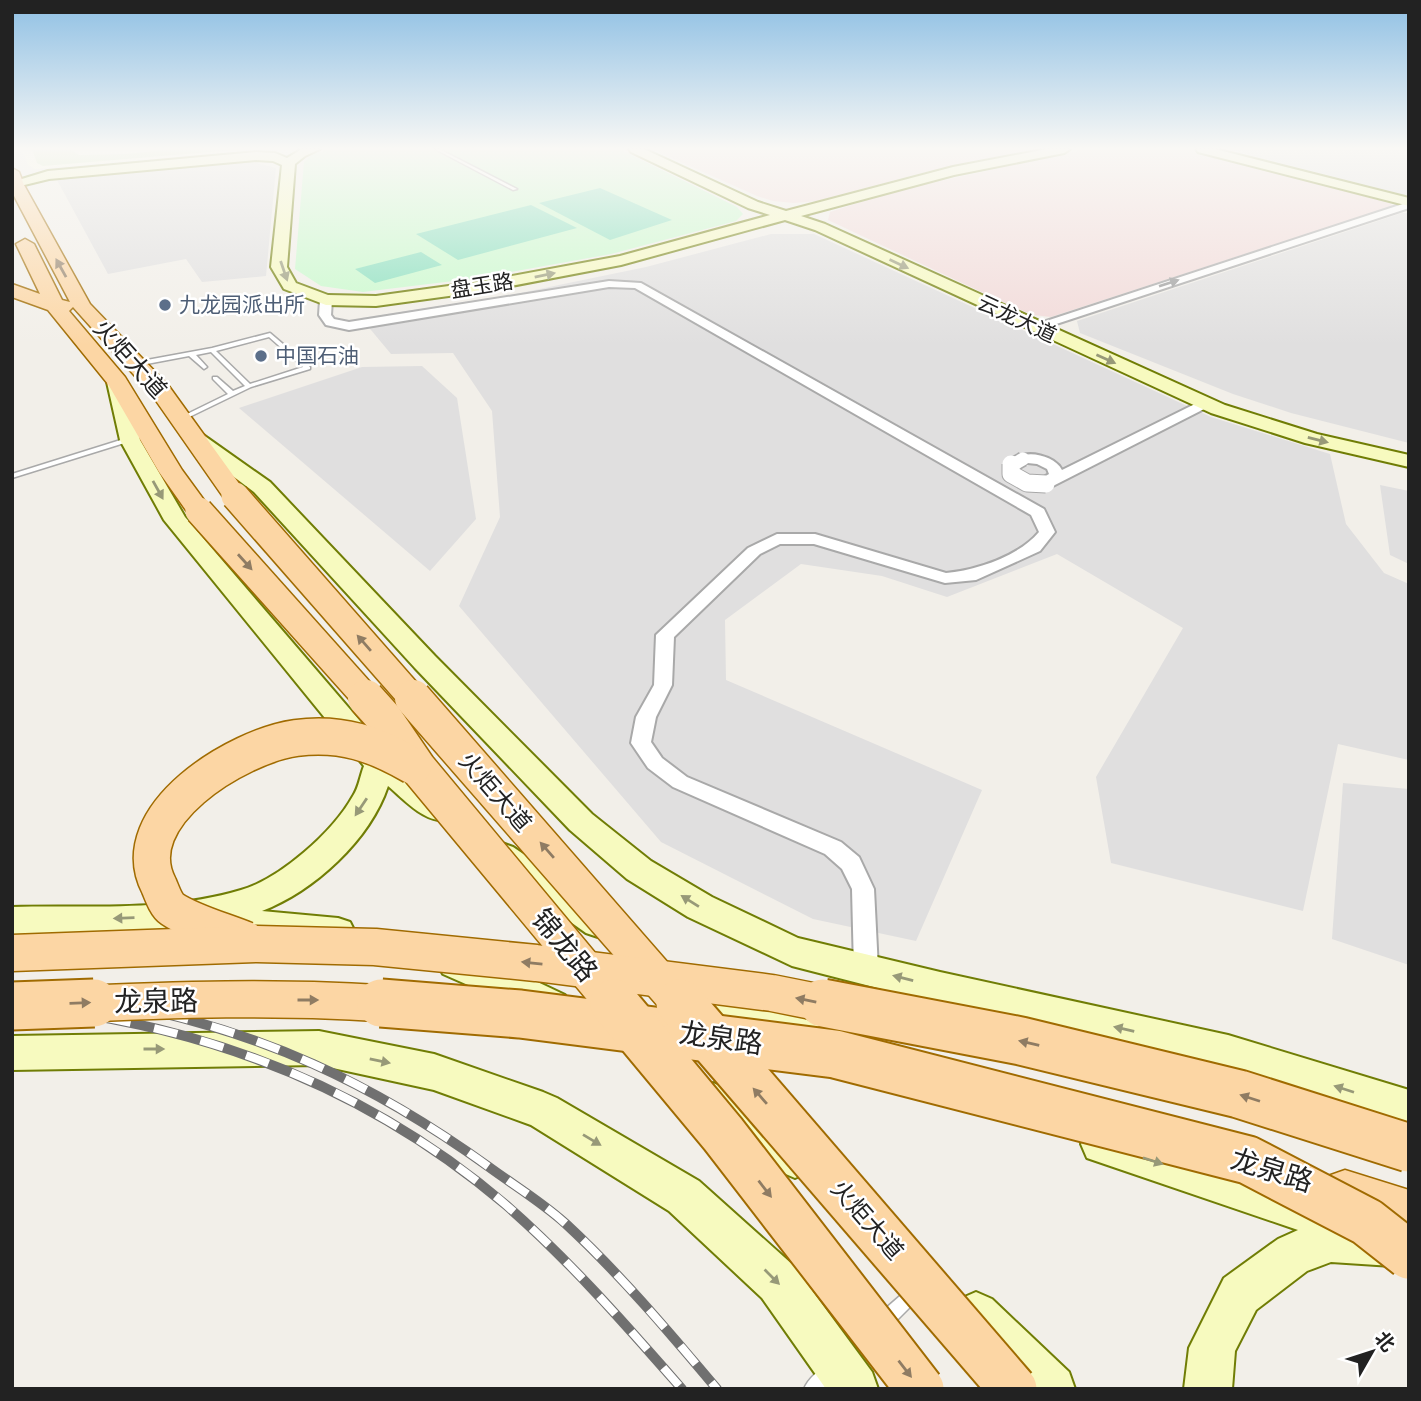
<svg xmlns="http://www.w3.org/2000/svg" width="1421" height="1401" font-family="Mulish,'Noto Sans SC',sans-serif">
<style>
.residential{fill:#e0dfdf}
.commercial{fill:#f2dad9}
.education{fill:#ffffe5}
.grass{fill:#cdebb0}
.park{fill:#c8facc}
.pitch{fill:#88e0be}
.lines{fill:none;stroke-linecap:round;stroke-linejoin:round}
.lane-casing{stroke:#a9a9a9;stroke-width:3}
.street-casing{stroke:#a9a9a9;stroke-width:4}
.secondary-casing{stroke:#707d05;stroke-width:4}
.primary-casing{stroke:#a06b00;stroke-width:3}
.lane{fill:#fff;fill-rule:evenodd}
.street{fill:#fff;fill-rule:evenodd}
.secondary{fill:#f7fabf;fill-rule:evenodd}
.primary{fill:#fcd6a4;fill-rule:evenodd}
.rail-far1-casing{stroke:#707070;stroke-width:9}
.rail-casing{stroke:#707070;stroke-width:10}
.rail-far1{stroke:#fff;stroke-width:6;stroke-dasharray:18;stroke-linecap:butt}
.rail{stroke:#fff;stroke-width:8;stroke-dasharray:24;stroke-linecap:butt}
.street-bridge-far1-casing{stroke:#a9a9a9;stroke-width:16;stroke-linecap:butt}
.street-bridge-casing{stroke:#a9a9a9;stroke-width:19;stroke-linecap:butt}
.primary-bridge-far2-casing{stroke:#a06b00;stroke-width:30;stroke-linecap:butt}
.primary-bridge-far1-casing{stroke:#a06b00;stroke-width:39;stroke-linecap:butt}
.primary-bridge-casing{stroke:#a06b00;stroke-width:51;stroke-linecap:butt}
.street-bridge-far1{stroke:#fff;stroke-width:13}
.street-bridge{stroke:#fff;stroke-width:17}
.primary-bridge-far2{stroke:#fcd6a4;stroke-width:27}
.primary-bridge-far1{stroke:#fcd6a4;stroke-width:36}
.primary-bridge{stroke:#fcd6a4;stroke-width:47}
.oneway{fill:#979978}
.oneway2{fill:#8f7c63}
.oneway3{fill:#9c9c9c}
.service-dot{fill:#5c6f8a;stroke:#fff;stroke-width:2.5}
.labels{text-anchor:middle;stroke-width:5;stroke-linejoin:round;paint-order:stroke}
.far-street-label{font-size:21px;fill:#222;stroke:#fff}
.far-service-label{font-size:21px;fill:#4e5e75;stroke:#fff;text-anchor:start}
.street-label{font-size:24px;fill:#222;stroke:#fff}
.near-street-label{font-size:28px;fill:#222;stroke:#fff}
</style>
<rect width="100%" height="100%" fill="#f2efe9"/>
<g class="residential">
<path d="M1226,149H1409V196Z"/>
<path d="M253,162L276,168L266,276L202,282L186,259L108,274L57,180Z"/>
<path d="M1402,213H1409V443L1291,413L1233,394L1080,333L1077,321Z"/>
<path d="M771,234H814L1211,417L1330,454L1346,524L1384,573L1409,584V760L1338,744L1303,911L1111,863L1096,777L1183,628L1057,554L947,597L882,576L801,564L725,620L726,680L982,790L916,941L813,919L661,842L459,606L500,517L492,411L453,353L391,354L361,318L506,296L646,267Z"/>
<path d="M422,366L457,398L476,519L430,571L239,408L362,367Z"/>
<path d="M1380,485L1409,491V564L1390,555Z"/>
<path d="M1343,783L1409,789V965L1332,939Z"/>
</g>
<g class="commercial">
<path d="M652,149H1039L925,172L817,201L794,203L773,201L757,196Z"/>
<path d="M1087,149H1187L1389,203L1393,206L1051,317L1033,315L1005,303L828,220L830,212L899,190Z"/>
</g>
<path class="education" d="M22,149H271L35,169L28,165Z"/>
<path class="grass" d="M32,149H70L79,155L126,154L173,149H245L43,166L37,163Z"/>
<path class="park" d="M330,149H619L737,207L743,214L736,221L611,254L478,278L363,292L321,286L295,269L304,162L311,155Z"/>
<g class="pitch">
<path d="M600,188L672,220L610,240L539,203Z"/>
<path d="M531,205L577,228L458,260L416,234Z"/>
<path d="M421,252L442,265L375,283L355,269Z"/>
</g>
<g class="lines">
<g class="lane-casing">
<g id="lane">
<path d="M435,149H439L517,189L513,190Z"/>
<path d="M270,333L310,367V369L251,387L181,421L178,419L179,418L228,394L213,379V377H217L233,391L245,386L211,352L196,355L207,367L204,369L189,356L136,366L133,364L136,362L212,348ZM269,337L303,367L250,384L216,351Z"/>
<path d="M127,438H133L134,440L12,478V474Z"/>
<path d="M913,1286L918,1289L921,1294L918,1299L889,1328L883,1330L877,1328L875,1322L877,1316L908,1289Z"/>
<path d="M829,1365L835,1367L837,1373L835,1379L824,1389H804C808,1379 819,1369 829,1365Z"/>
</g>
</g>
<g class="street-casing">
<g id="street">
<path d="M1409,202V208L1038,330L1028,327Z"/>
<path d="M609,281L641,283L1044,509L1055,532L1040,551L976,580L945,583L814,544H780L760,554L674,637L672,685L656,717L651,742L662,758L687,777L841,842L859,857L874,889L878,969L875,976L866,980L857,976L854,969L852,889L842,869L825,854L673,787L648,768L631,743L636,717L654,685L656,635L748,548L777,534H815L946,573C977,570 1019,556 1039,532L1031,515L635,288L609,287L349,330L326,325L319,315L320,300L326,297L332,300L331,315L334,319L349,322Z"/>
<path d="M1205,399L1210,400V406L1051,487H1041L1035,482L1049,474L1047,469L1037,464L1018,462L1016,459C1027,449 1055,456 1062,470Z"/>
</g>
</g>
<g class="secondary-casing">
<g id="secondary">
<path d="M302,149H320L305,156L295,164L287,267L296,283L328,295L376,296L485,281L620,256L770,215L748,208L631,152L629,149H644L758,202L786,211L953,167L1047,149H1070L1064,153L954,175L801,216L825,224L1225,405L1317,434L1409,455V467L1305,443L1211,413L815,230L785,220L621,265L485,291L376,306L326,305L284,289L271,267L282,165L273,161L256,160L49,179L12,188V182L48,171L256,152L275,153L287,158Z"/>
<path d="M1196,149H1215L1409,198V206L1198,152Z"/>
<path d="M117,376L127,382L140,440L185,517L390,756L452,803L457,811L452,819C428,827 406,801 388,786C370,840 314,891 262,911L338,918L350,922L355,932L350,942L338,946L215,935L203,931L201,926L128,933L12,935V907C87,905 168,912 241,890C280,879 333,832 353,796C359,787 360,776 364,766L164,520L120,440L107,382Z"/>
<path d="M192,430L199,432L270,482L435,656L592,814L651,861L712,897L798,938L940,972L1228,1035L1409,1090V1128L1228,1069L940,1004L792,966L688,917L627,879L570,830L415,668L254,492L185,440L182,436L185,432Z"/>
<path d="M502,843L513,847L610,913L615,923L610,933L598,937L586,933L491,865L486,856L491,847Z"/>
<path d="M455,948L485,957L565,995L570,1006L565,1017L552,1022L443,974L437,963L443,952Z"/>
<path d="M710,975L822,1027L828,1039L822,1051L809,1056L796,1051L697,1002L692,991L697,980Z"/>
<path d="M319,1031L434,1054L543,1092L557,1098L699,1181L794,1266L872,1372L878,1389H826L762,1298L669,1211L531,1125L434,1090L319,1065L12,1070V1036Z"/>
<path d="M713,1083L727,1089L809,1144L815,1158L809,1172L795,1178L781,1172L699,1115L693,1102L699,1089Z"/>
<path d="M1101,1124L1318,1195L1333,1201L1338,1219L1392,1222L1407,1229V1259L1392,1266L1331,1262L1307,1271L1256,1310L1235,1351L1232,1389H1184L1189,1348L1224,1278L1278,1239L1298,1230L1087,1158L1081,1144L1087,1130Z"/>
<path d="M976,1292L992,1299L1069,1372L1075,1389H1018L960,1331L953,1315L960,1299Z"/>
</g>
</g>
<g class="primary-casing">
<g id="primary">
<path d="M12,168L19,172L24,185L90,304L168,385L248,496L244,501L235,504L226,501L152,395L73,307L69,311L125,377L182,470L212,511L208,516L199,519L190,516L159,472L108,384L48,310L12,297V284L40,294L16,244L25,239L34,244L62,300L70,302L12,192Z"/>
<path d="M1345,1170L1409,1190V1238L1328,1210L1322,1193L1328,1176Z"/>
</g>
</g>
<use href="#lane" class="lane"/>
<use href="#street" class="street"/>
<use href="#secondary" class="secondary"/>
<use href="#primary" class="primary"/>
<g class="rail-far1-casing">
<path id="rail-far1" d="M12,989L54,992L127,1005"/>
</g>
<g class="rail-casing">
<g id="rail">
<path d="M118,1003C262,1032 371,1082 489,1167C515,1186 543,1203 566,1224C621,1275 669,1332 717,1389"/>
<path d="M12,1005C196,1022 364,1084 506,1205C570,1261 626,1325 682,1389"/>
</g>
</g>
<use href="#rail-far1" class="rail-far1"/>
<use href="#rail" class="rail"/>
<g class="street-bridge-far1-casing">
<path id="street-bridge-far1" d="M1011,466L1023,459"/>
</g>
<g class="street-bridge-casing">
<path id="street-bridge" d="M1011,464V474L1027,483L1046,484"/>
</g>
<g class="primary-bridge-far2-casing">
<g id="primary-bridge-far2">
<path d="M235,496L414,700"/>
<path d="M199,511L368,700"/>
</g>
</g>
<g class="primary-bridge-far1-casing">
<g id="primary-bridge-far1">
<path d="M366,698L384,718L418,768L615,1005"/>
<path d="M413,698L681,1005"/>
<path d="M246,940C224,931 191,922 172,909C166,905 162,893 159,886C122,816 238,746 296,738C342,732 375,744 413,766"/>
<path d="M12,953L257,944L375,947L536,963L772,993L832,1005"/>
<path d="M49,1005C167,1000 285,995 403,1005"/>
</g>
</g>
<g class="primary-bridge-casing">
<g id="primary-bridge">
<path d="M381,1003L520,1014L835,1054L1248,1160L1367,1222L1409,1255"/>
<path d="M614,1003L723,1134L920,1389"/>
<path d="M680,1003L1013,1389"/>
<path d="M823,1003L1021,1041L1239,1094L1409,1148"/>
<path d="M12,1006L94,1003"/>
</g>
</g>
<use href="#street-bridge-far1" class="street-bridge-far1"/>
<use href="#street-bridge" class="street-bridge"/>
<use href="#primary-bridge-far2" class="primary-bridge-far2"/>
<use href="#primary-bridge-far1" class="primary-bridge-far1"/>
<use href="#primary-bridge" class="primary-bridge"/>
</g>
<defs><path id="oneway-solid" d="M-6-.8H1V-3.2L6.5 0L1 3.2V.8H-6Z" transform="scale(1.75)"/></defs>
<g class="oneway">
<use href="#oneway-solid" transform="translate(899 264) rotate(25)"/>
<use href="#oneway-solid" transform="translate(284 271) rotate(71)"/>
<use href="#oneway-solid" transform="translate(545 275) rotate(-11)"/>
<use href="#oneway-solid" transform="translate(1106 359) rotate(24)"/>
<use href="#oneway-solid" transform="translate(1318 440) rotate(14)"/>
<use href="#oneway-solid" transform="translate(158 490) rotate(61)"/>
<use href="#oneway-solid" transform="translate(361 807) rotate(124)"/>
<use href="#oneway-solid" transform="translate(690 901) rotate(-148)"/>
<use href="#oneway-solid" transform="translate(124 918) rotate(178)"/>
<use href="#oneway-solid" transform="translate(903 978) rotate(-166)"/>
<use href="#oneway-solid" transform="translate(1124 1029) rotate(-167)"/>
<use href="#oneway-solid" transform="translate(154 1049)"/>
<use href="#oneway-solid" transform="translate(380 1061) rotate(12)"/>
<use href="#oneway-solid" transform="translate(1344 1089) rotate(-162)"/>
<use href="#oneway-solid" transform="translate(592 1140) rotate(31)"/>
<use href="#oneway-solid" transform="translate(1153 1161) rotate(18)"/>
<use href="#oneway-solid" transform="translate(772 1277) rotate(45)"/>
</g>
<g class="oneway2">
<use href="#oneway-solid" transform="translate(61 268) rotate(-119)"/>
<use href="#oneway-solid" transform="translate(245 562) rotate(48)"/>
<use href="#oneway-solid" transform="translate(364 643) rotate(-131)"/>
<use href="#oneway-solid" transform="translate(547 850) rotate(-131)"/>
<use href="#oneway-solid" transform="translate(532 963) rotate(-174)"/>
<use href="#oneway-solid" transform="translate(308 1000)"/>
<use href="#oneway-solid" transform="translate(806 1000) rotate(-169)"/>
<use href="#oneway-solid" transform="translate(80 1003) rotate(-2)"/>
<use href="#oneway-solid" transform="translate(1029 1043) rotate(-167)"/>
<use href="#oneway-solid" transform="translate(760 1096) rotate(-131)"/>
<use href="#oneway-solid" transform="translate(1250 1098) rotate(-162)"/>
<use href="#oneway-solid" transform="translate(765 1189) rotate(52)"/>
<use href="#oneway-solid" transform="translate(905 1369) rotate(52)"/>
</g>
<use class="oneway3" href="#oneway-solid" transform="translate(1169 283) rotate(-18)"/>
<linearGradient id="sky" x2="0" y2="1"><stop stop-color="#8fc0e4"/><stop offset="0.43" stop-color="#f9f8f5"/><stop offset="1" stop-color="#f9f8f5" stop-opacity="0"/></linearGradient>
<rect width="1421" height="345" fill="url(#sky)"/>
<g class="service-dot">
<circle cx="165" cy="305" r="7"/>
<circle cx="261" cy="356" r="7"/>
</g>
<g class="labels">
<g class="far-street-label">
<text transform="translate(482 286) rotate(-9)" y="7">盘玉路</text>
<text transform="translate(1017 319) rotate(25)" y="7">云龙大道</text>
</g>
<g class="far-service-label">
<text x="179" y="312">九龙园派出所</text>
<text x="275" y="363">中国石油</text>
</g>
<g class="street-label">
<text transform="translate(130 359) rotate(48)" y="8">火炬大道</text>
<text transform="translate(495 792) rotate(49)" y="8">火炬大道</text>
<text transform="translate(867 1220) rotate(49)" y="8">火炬大道</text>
</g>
<g class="near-street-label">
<text transform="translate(565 945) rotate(50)" y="10">锦龙路</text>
<text transform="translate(156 1001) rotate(-1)" y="10">龙泉路</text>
<text transform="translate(721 1038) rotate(8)" y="10">龙泉路</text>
<text transform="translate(1272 1170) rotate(17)" y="10">龙泉路</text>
</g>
</g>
<rect width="1421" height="1401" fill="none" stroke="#222222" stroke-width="28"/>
<g transform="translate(1372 1352) rotate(51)" stroke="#ffffff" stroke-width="5" paint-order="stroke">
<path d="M0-5L12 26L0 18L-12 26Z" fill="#222222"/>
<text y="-10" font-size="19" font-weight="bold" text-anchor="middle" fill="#222222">北</text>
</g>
</svg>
